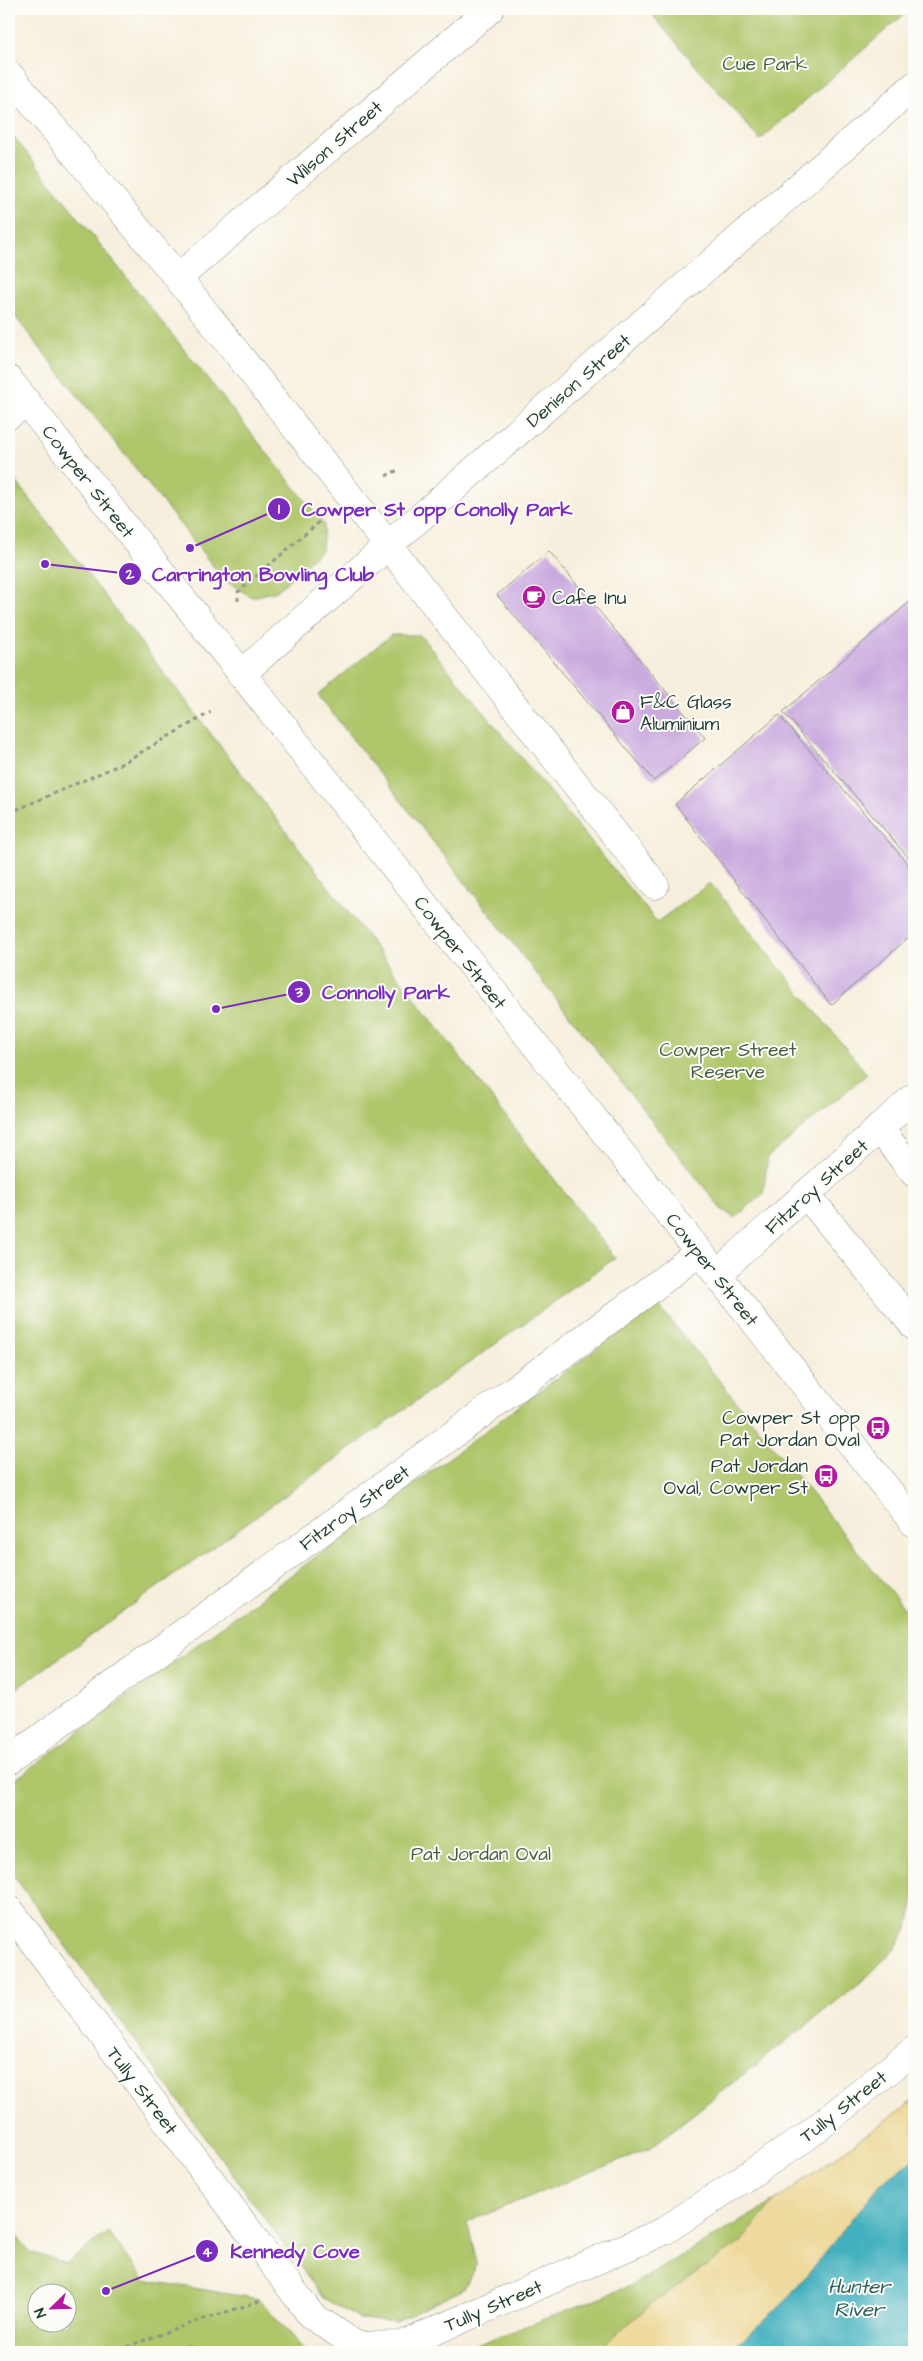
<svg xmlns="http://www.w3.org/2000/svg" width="923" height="2361" font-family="'Architects Daughter',sans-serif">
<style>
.green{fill:#afc66b;stroke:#678250;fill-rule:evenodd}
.sand{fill:#eeda9e;stroke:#868c69}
.water{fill:#42b0be;stroke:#307679}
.building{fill:#caaadf}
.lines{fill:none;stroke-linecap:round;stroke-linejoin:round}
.minor-casing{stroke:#8b9688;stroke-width:29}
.major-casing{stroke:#8b9688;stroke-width:29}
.path{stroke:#8b9688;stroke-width:3;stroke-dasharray:4 4;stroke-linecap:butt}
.minor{stroke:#fff;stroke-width:28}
.major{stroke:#fff;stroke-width:28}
.labels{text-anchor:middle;stroke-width:4;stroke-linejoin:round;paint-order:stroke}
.park-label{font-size:19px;fill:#435f42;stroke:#fdfcf7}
.street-label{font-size:19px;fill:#1f3d34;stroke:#fdfcf7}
.poi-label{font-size:19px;fill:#1f3d34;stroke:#fdfcf7;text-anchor:start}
.water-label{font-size:20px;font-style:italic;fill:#2a605d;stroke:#fdfcf7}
.leader{fill:none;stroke:#7b2cbf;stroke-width:2}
.callout-dot{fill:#7b2cbf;stroke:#fdfcf7;stroke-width:2}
.mark-label{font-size:15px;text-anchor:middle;font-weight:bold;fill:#fff}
.callout-label{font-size:20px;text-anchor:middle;font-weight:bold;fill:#7b2cbf;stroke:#fdfcf7;stroke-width:4;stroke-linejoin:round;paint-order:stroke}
</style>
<rect width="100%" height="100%" fill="#fdfcf7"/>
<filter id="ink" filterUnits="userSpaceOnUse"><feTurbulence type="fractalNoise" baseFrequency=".02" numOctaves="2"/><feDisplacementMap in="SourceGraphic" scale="10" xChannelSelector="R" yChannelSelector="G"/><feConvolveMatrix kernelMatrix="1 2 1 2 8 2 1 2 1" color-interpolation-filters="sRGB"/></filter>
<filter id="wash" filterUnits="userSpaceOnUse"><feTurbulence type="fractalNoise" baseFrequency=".0096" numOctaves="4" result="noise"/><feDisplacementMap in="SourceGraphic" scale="20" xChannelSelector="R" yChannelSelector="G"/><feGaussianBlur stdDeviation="1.12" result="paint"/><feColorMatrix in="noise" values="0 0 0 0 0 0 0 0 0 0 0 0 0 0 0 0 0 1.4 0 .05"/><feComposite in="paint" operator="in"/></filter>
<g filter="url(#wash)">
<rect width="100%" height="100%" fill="#f7efdd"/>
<g class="green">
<path d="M647,9H910L760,140Z"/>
<path d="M9,131L324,524L322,549L277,591L252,597L225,581L9,309Z"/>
<path d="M9,472L615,1258L9,1694Z"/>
<path d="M391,635H420L657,922L710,883L867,1074L768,1157L763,1194L735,1218L721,1209L318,695Z"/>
<path d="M657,1304L914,1620V1905L907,1931L894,1949L866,1978L650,2148L467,2222L477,2262L464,2289L396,2322L359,2319L323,2298L9,1869V1784Z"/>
<path d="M775,2201L740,2243L649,2306L596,2352H458L630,2286Z"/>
<path d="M9,2224L29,2252L67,2263L108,2232L145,2280L259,2299L307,2352H9ZM38,2294H68V2324H38Z"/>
</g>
<path class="sand" d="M914,2100V2159L882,2182L790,2296L730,2352H596L649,2306L740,2243L775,2201Z"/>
<path class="water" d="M914,2159V2352H730L790,2296L882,2182Z"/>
<g id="blocks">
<g class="building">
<path d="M549,551L705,738L654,781L497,595Z"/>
<path d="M914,598V864L783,712Z"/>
<path d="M779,715L914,871V933L831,1005L675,804Z"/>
<path d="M190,2345L193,2352H175Z"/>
</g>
</g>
</g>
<g filter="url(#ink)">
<use href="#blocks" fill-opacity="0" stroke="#8b9688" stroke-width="1"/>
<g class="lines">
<g class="minor-casing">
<g id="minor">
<path d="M9,75L178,278L655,885"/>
<path d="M178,278L490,9"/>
<path d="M9,415L26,402"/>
<path d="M241,674L914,86"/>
<path d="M879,1128L914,1173"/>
<path d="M806,1194L914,1326"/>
<path d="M717,1274L914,1097"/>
<path d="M9,1761L650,1290L699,1252"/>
<path d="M9,1909L311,2315L357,2346L402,2345L664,2231L806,2137L914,2050"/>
</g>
</g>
<g class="major-casing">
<path id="major" d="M9,380L914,1523"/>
</g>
<g class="path">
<path d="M386,476L398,470"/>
<path d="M238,601V592L319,522"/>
<path d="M9,813L119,765L211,712"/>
<path d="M112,2352L192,2323L260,2301"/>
</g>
<use href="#minor" class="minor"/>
<use href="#major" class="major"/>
</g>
</g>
<defs>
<g id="cafe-disc" transform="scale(1.25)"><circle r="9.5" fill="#b5179e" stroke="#fdfcf7"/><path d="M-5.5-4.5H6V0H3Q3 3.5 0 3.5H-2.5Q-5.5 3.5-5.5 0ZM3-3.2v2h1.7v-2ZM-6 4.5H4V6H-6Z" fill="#fff"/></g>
<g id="shop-disc" transform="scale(1.25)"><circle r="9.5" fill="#b5179e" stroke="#fdfcf7"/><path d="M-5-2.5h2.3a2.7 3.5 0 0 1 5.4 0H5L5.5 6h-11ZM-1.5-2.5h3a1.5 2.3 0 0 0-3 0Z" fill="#fff"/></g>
<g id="bus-disc" transform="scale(1.25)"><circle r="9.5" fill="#b5179e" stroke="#fdfcf7"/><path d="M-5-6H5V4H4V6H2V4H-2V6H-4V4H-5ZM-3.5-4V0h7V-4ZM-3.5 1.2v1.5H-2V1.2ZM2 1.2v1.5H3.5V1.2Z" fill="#fff"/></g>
</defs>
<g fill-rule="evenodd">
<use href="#cafe-disc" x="534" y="597"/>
<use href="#shop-disc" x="623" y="712"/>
<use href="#bus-disc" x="878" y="1428"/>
<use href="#bus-disc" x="826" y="1476"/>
</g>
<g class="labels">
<g class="park-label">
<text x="765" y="70">Cue Park</text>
<text x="728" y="1056">Cowper Street<tspan x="728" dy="22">Reserve</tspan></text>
<text x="481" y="1860">Pat Jordan Oval</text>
</g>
<g class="street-label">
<text transform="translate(334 143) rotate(-41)" y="7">Wilson Street</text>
<text transform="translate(578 380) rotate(-41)" y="7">Denison Street</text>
<text transform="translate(89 481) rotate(52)" y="7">Cowper Street</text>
<text transform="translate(461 952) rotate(52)" y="7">Cowper Street</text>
<text transform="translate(816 1186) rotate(-42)" y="7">Fitzroy Street</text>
<text transform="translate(713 1269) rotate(52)" y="7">Cowper Street</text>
<text transform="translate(354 1507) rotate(-36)" y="7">Fitzroy Street</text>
<text transform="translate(143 2090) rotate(53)" y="7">Tully Street</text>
<text transform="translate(843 2106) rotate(-38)" y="7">Tully Street</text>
<text transform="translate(493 2305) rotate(-23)" y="7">Tully Street</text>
</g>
<g class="poi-label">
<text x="552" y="604">Cafe Inu</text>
<text x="640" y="708">F&amp;C Glass<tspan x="640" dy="22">Aluminium</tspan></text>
<text x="860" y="1424" text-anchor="end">Cowper St opp<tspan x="860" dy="22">Pat Jordan Oval</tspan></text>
<text x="808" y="1472" text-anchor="end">Pat Jordan<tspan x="808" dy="22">Oval, Cowper St</tspan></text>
</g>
<g class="water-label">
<text x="859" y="2293">Hunter<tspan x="859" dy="23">River</tspan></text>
</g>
</g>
<path class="leader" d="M190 548L279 509M45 564L130 574M216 1009L299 992M106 2291L207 2251"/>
<g class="callout-dot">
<circle cx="190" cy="548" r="5"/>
<circle cx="45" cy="564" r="5"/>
<circle cx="216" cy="1009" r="5"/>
<circle cx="106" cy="2291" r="5"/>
<circle cx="279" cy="509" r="12"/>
<circle cx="130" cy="574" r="12"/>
<circle cx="299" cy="992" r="12"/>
<circle cx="207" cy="2251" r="12"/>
</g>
<g class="mark-label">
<text x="279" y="514">1</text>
<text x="130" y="579">2</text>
<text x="299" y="997">3</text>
<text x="207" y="2257">4</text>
</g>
<g class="callout-label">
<text x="437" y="516">Cowper St opp Conolly Park</text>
<text x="263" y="581">Carrington Bowling Club</text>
<text x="386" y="999">Connolly Park</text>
<text x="295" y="2258">Kennedy Cove</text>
</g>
<rect width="923" height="2361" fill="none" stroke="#fdfcf7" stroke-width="30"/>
<g transform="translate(52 2308) rotate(247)"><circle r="24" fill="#fdfcf7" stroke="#a4b0a9"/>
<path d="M0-4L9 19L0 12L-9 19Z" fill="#b5179e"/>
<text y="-8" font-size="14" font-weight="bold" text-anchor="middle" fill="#1f3d34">N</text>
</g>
</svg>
